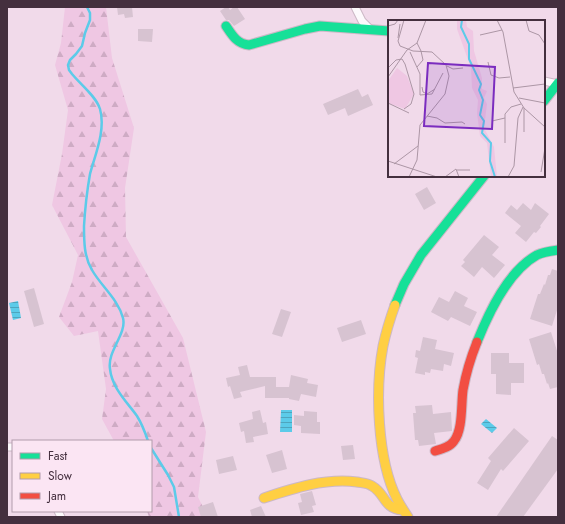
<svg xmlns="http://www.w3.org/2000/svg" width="565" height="524" font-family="Jost,sans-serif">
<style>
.forest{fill:url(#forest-firs)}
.water{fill:url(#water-rules)}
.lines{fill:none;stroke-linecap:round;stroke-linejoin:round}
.stream{stroke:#5ccbe9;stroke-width:2.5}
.building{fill:#d7c3d1}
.street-casing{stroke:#ccb8c6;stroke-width:9}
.fast-casing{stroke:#ccb8c6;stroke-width:11}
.slow-casing{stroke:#ccb8c6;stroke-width:11}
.jam-casing{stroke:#ccb8c6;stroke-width:11}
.street{stroke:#fdf9fc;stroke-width:7}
.fast{stroke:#16e098;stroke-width:9}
.slow{stroke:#ffcf43;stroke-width:9}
.jam{stroke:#f24e42;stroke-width:9}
.inset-river{fill:none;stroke:#5ccbe9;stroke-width:2}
.inset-road{fill:none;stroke:#ac96a5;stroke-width:1}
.view{fill:#7b2cbf;fill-opacity:0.15;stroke:#7b2cbf;stroke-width:2}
.inset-edge{fill:none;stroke:#442f3e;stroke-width:2}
</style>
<defs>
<pattern id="forest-firs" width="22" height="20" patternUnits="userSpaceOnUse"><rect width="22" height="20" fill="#efc7e3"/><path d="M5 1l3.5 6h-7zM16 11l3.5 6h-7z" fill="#ceabc4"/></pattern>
<pattern id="water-rules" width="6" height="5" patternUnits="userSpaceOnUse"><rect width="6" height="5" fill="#5ccbe9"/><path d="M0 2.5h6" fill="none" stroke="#4ea5be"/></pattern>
</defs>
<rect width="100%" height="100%" fill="#f1daea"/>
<path class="forest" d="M65,7H106L112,58L134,128L125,188L126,237L183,338L206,432L198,497L208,517H149L147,511H151V441H114L102,419L106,389L98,331L74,336L59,317L72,282L78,255L52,205L62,154L68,110L55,65L61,43Z"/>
<g class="water">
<path d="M18,301L21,318L13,320L9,303Z"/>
<path d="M281,410H292V432H280Z"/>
<path d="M486,419L497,428L492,433L481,424Z"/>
</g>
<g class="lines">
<g class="stream">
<path d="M87,7L90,13V20L85,33L82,46L76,54L70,60L68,65L69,70L72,74C80,84 96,96 100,109C106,130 95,155 90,174C87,191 85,209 84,226C84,241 84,257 92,270C101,286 118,299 123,318C127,334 107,351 110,369C112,388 127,402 137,416C142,424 145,432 148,441"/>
<path d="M151,448L168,475L174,487L179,517"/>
</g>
</g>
<g class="building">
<path d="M117,7H132L133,17L125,18L124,14L118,15Z"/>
<path d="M226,7H228L230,10L234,7H237L245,19L234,26L229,20H226L220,11Z"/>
<path d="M138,29H153L152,42L138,41Z"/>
<path d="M358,89L362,97L368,94L373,105L348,116L345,108L328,115L323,104Z"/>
<path d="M427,187L436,203L424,210L415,194Z"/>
<path d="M523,203L531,210L535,203L549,214L540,226L541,227L536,233L534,232L526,242L515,233L521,226L505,213L511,205L517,210Z"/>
<path d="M484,235L499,247L492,255L505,265L494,278L482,267L474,277L461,266L465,262L463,260Z"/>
<path d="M552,269L558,271V307L552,326L530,319L538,294H540L544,284L545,285L548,275H550Z"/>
<path d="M34,288L44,324L34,327L24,291Z"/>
<path d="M455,291L468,298L464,306L477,312L470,326L451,317L448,321L431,312L439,297L449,302Z"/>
<path d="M281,309L291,312L282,337L272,334Z"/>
<path d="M361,320L366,334L342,342L337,328Z"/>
<path d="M551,332L558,354V387L550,389L548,383L547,384L544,374H542L539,364L537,365L529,339Z"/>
<path d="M423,337L437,340L435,349L454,353L451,366L444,364L443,371L431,369L430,373L425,372V375L415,373L418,358L415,357L416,350L420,351Z"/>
<path d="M491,353H509V363H524V383H511V395L496,394V374H491Z"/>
<path d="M247,365L250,377H276V387H289L291,375L308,379L307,383L318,385L316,397L301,394L299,401L289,399V398H265V386L240,392L242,397L234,399L230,386L228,387L226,378L240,375L238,367Z"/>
<path d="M432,405L433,414L451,412L452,430V431L434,433L436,444L419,446L418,440H415L413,413H416L415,406Z"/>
<path d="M260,410L263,423L266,422L268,434L253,437L254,442L246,443L244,431L241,432L239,423L253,419L252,412Z"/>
<path d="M304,411L317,412V422H320V434L301,433V426L294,425V415L304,416Z"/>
<path d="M514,428L529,441L503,471L501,469L488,490L477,483L491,461L488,458Z"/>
<path d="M552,436L558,440V469L523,517H496Z"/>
<path d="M353,445L355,459L343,460L341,446Z"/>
<path d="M282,450L287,469L272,473L266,455Z"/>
<path d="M233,456L237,470L219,474L216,460Z"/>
<path d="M312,491L316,505L312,506L314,512L301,515L298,503L302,502L300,494Z"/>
<path d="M213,502L218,517H201L198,507Z"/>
<path d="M261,506L266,517H252L250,510Z"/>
</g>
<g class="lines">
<g class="street-casing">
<g id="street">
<path d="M355,7L362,21L371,30"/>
<path d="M544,81L558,84"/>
<path d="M7,447H13"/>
<path d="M58,511L61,517"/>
</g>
</g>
<g class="fast-casing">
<g id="fast">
<path d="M226,26C232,35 237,44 249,45L305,29L320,26L389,31"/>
<path d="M544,101L558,83"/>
<path d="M395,305L404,284L421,255L484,176"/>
<path d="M477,342C489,312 508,271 537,255C543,252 551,251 558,250"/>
</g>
</g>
<g class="slow-casing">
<g id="slow">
<path d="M395,305C390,319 386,332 383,346C375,389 377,459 397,499C400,505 404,511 408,517"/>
<path d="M264,498C294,488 325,478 357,482C362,483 368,483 372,486C386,494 383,508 402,510"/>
</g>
</g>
<g class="jam-casing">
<path id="jam" d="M435,451C442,449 450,447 454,441C463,430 461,404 463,390C466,373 471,357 477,342"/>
</g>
<use href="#street" class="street"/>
<use href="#fast" class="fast"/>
<use href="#slow" class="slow"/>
<use href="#jam" class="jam"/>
</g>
<g transform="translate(388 20)">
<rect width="157" height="157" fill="#f1daea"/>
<path d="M9,48L19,56L26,74L17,89L0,83V61Z" fill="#efc7e3"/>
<path d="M69,0H78L79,7L85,11L86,31L94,58V69L99,71L96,78L99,84L96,108L106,127L109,157H103L99,123L92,116L89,93L90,80L84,68L83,48L69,9Z" fill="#efc7e3"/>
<path class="inset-river" d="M74,0L73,7L81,24V39L93,64L91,70L95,80L92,95L96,101L94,113L103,123L102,141L107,157"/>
<path class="inset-road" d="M16,0L10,21L12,26L25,31L44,32L58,45L61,56L57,74L32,105L29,140L21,157M109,0L115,12L126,72L136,88L157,107M138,0L141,11L151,15L157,24M0,6L7,4L10,0M92,15L114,10M10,18L12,4M33,31L29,23L38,0M22,32L32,54V75L44,74L55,53M100,42L103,55L111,58L122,57M59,46L65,49L75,48M29,47L35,40L33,31M0,48L8,40L14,39L17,44L26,74L23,84L16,89M0,57L19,30L29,23M34,67L35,72L39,74L47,69M125,68L157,64M131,78L157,83M0,83L21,93M39,96L49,98L57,103L74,102L77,104M104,101L117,98M136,112V88M117,123V94L123,87L133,84M0,141L49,157M6,144L30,126M69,150H82M153,152L157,128M57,157L68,149L71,157M120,157L126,146L130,98L135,87"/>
<path class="view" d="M40,43L107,47L104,109L36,106Z"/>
<rect width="157" height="157" class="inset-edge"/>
</g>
<rect width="565" height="524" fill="none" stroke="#442f3e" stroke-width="16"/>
<rect x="12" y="440" width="140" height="72" fill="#fbe5f3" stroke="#b29cab"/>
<rect x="20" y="453" width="20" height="6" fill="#16e098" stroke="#b29cab"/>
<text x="48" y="460" font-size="12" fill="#442f3e">Fast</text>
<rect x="20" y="473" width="20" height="6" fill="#ffcf43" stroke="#b29cab"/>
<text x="48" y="480" font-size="12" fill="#442f3e">Slow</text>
<rect x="20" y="493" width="20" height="6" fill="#f24e42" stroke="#b29cab"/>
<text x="48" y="500" font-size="12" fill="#442f3e">Jam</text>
</svg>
